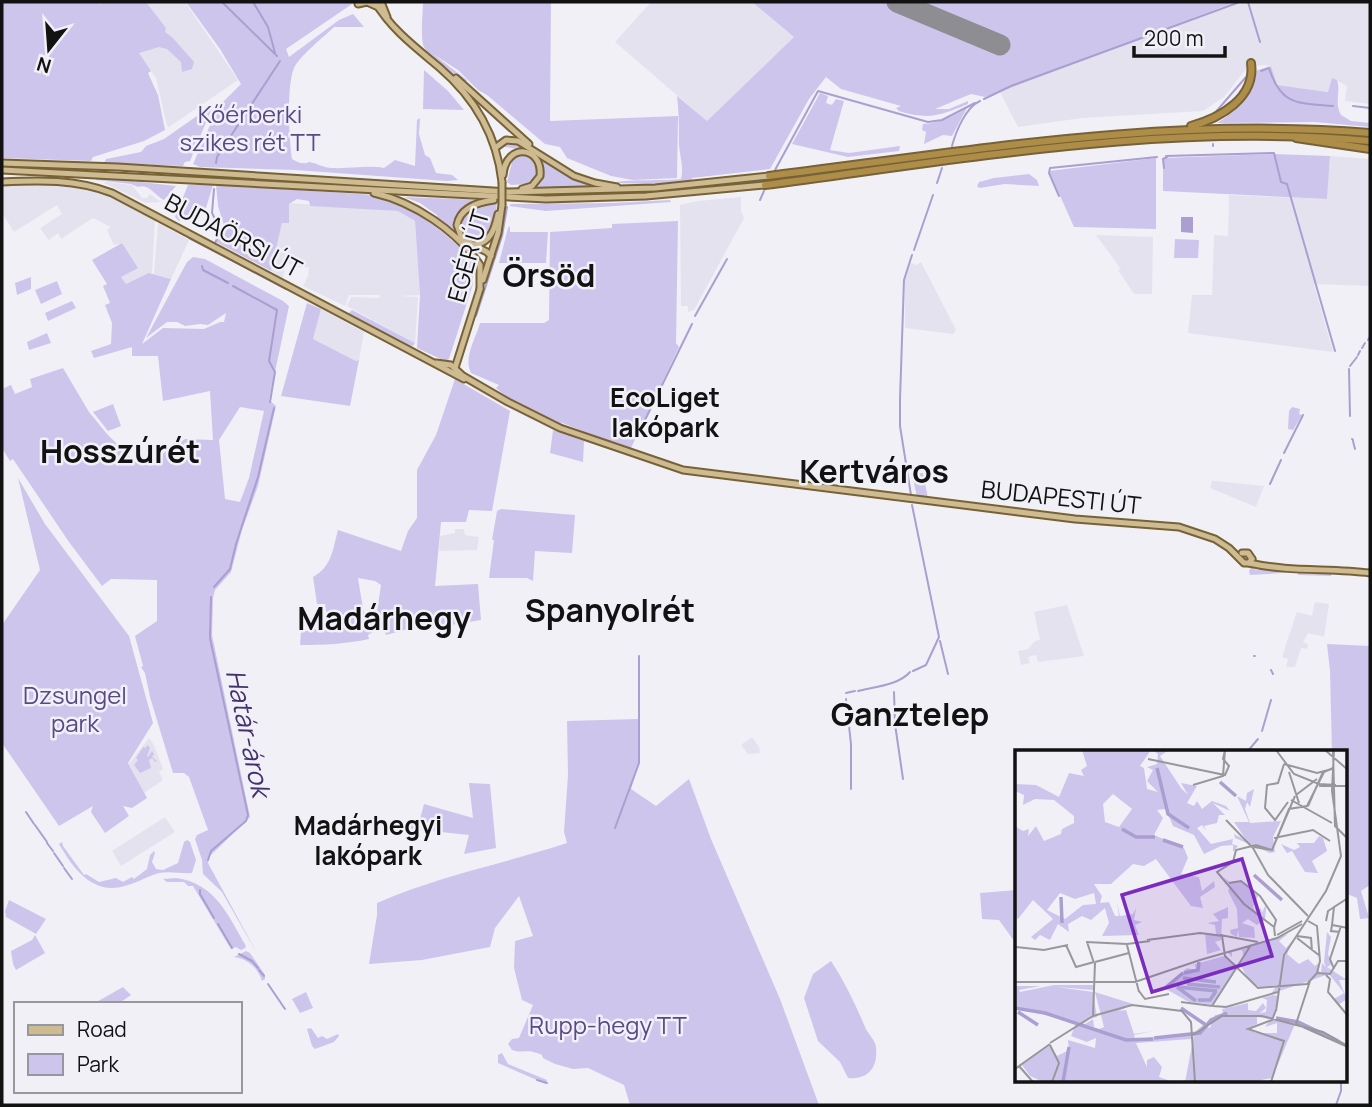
<svg xmlns="http://www.w3.org/2000/svg" width="1372" height="1107" font-family="Manrope,sans-serif">
<style>
.built{fill:#e5e2ef}
.green{fill:#cec5ed;fill-rule:evenodd}
.water{fill:#aa9fd0}
.lines{fill:none;stroke-linecap:round;stroke-linejoin:round}
.stream{stroke:#aa9fd0;stroke-width:2}
.runway{stroke:#8e8e92;stroke-width:21}
.major-casing{stroke:#776236;stroke-width:9}
.highway-casing{stroke:#776236;stroke-width:10}
.major{stroke:#cebb92;stroke-width:5}
.highway{stroke:#ae8d49;stroke-width:6}
.major-bridge-casing{stroke:#776236;stroke-width:9;stroke-linecap:butt}
.major-bridge{stroke:#cebb92;stroke-width:5}
.labels{text-anchor:middle;stroke-width:5;stroke-linejoin:round;paint-order:stroke}
.park-label{font-size:24px;fill:#5a4988;stroke:#f1f0f6}
.street-label{font-size:24px;fill:#121213;stroke:#f1f0f6}
.neighbourhood-label{font-size:26px;font-weight:bold;fill:#121213;stroke:#f1f0f6}
.water-label{font-size:26px;font-style:italic;fill:#43316d;stroke:#f1f0f6}
.district-label{font-size:32px;font-weight:bold;fill:#121213;stroke:#f1f0f6}
.inset-river{fill:none;stroke:#aa9fd0;stroke-width:3.5}
.inset-road{fill:none;stroke:#98979b;stroke-width:2}
.view{fill:#7b2cbf;fill-opacity:0.15;stroke:#7b2cbf;stroke-width:3.5}
.inset-edge{fill:none;stroke:#121213;stroke-width:3.5}
</style>
<rect width="100%" height="100%" fill="#f1f0f6"/>
<g class="built">
<path d="M98,2H185L238,80L169,127L167,126L156,78Z"/>
<path d="M651,2H752L794,37L707,121L615,42Z"/>
<path d="M1231,2H1370V104L1345,101L1347,86L1332,78L1329,92L1277,85L1271,66L1261,65L1246,69L1224,97L1203,111L1082,118L1018,127L1000,92Z"/>
<path d="M1330,156L1370,159V286L1314,284L1333,352L1188,333L1192,295H1212L1214,235L1228,236L1229,195L1327,199Z"/>
<path d="M35,181L98,188L155,219L152,273L126,284L121,277L123,243L114,245L107,230L111,227L93,218L61,239L58,233L49,240L40,228L62,214L57,205L14,232L2,213V182Z"/>
<path d="M106,182L132,185L142,198H147L150,194L161,202L146,203L104,183Z"/>
<path d="M741,197V211L744,218L694,310L688,312V306H681L680,205L698,201Z"/>
<path d="M289,203L398,211L415,221L420,295L400,296L418,297L415,343L347,306L351,297L379,298L380,295H349L345,306L303,286L308,276L309,268L302,266L301,268L286,262L283,278L271,271L282,223H289Z"/>
<path d="M158,223L189,240L171,279L154,274Z"/>
<path d="M1096,235L1153,237L1152,294H1134L1118,270L1121,269Z"/>
<path d="M921,262L956,330L953,334L905,328V279L911,263L916,265Z"/>
<path d="M321,309L364,332L359,360L356,361L313,339Z"/>
<path d="M1212,481H1215L1264,486L1256,507L1210,488Z"/>
<path d="M455,529H464L465,535L479,537L477,550L439,551L440,536L455,533Z"/>
<path d="M1315,602L1329,604L1324,637L1308,633L1303,642L1308,644L1307,649L1301,648L1295,667H1286L1288,659L1282,657L1297,612L1312,616Z"/>
<path d="M1067,605L1084,656L1038,662L1036,655L1028,657L1030,663L1021,665L1018,651L1028,649L1035,641L1040,640L1034,612Z"/>
<path d="M752,737L759,747L760,753L748,754L741,745Z"/>
<path d="M149,738L154,745L163,769L159,772L163,780L144,793L129,764Z"/>
<path d="M165,817L175,832L121,866L112,851Z"/>
</g>
<g class="green">
<path d="M2,2H98L100,5V2H146L166,28L165,32L172,37L194,62L192,69L182,72L181,62L167,49L159,47L139,53L151,71L148,73L158,95L165,130L144,141L93,157L91,161L2,158Z"/>
<path d="M186,2H355L286,49L289,57L339,20L353,14L364,27H334C324,37 303,53 295,66C286,82 289,140 292,159C297,162 303,165 309,162C316,163 324,168 332,168C350,169 366,165 384,168L395,160L415,166L417,120L420,118L419,134L425,155L430,158L436,173L452,175L458,180L447,181L295,170L200,167L193,164L218,107L241,84L220,49Z"/>
<path d="M423,2H551L550,121L678,116L677,178L633,180L611,176L567,158L560,147L545,144L487,95L478,90L458,70L433,54L467,80L465,85C453,72 431,60 424,47C420,39 423,12 423,2Z"/>
<path d="M752,2H1231L1232,3L1000,92L985,97L971,94L935,109H949L968,101V104C940,116 928,120 899,111L896,108L901,106L841,89L826,77L809,99L770,169L692,178V181L649,184L614,183C621,179 667,181 681,179C684,168 680,157 679,145C679,126 679,114 677,96L707,121L794,37Z"/>
<path d="M1271,66L1277,85L1328,92L1332,78L1337,80C1341,92 1334,103 1341,115L1351,121L1370,123V127L1315,122L1217,123C1237,111 1254,95 1255,71Z"/>
<path d="M424,70L448,91L464,110L423,109Z"/>
<path d="M820,93L828,96L826,103L832,105L836,99L844,101L830,150L849,153L900,146L899,151L848,157L792,144Z"/>
<path d="M212,108L190,161L185,162L183,166L104,163L106,159L141,152L146,146L164,139L207,109Z"/>
<path d="M967,108L952,136L943,135L924,144L926,132L922,130L923,124C940,123 952,117 967,108Z"/>
<path d="M511,142L520,144L574,180L594,186L534,187L543,171L540,161L523,150L500,146Z"/>
<path d="M1274,154L1330,156L1327,199L1163,191V158Z"/>
<path d="M525,155L535,161C538,172 538,175 530,184L511,185L507,182L513,158Z"/>
<path d="M1156,158V229L1074,227L1049,171Z"/>
<path d="M1029,174L1037,180L1039,186L1005,184L979,188L977,186L979,182L994,178Z"/>
<path d="M95,177L176,186L164,200C154,195 149,183 138,187L131,184L96,180Z"/>
<path d="M188,185H213L206,208L192,222L183,219L179,221L175,217Z"/>
<path d="M216,185L377,195C414,207 441,230 470,256L466,257L472,262L473,284L449,359L445,361L417,348L420,295L415,221L398,211L310,206L309,201L297,199L289,204V223H282L271,271L216,242L225,229L218,206Z"/>
<path d="M404,197L482,200L462,211L454,225L459,239L486,255C465,254 453,233 438,219L437,215L420,203Z"/>
<path d="M670,200L671,202L546,211L509,206L511,204L613,203Z"/>
<path d="M492,202H497C496,218 492,229 483,241C468,244 465,240 458,227C463,210 475,207 492,202Z"/>
<path d="M678,221L676,343L679,347L630,450L560,422L569,430C545,418 517,407 496,388L499,385L471,373C463,358 476,338 480,323H544L549,320L550,232L612,228V224Z"/>
<path d="M510,226V232H548L546,263H499L508,228Z"/>
<path d="M1175,239L1199,240L1198,258H1174Z"/>
<path d="M122,243L138,268L121,277L126,284L149,273L171,279L142,344L163,328L204,329L220,322H224L226,313L208,325L200,324L185,326L177,322H167L146,338L187,262L193,257L205,259L283,301L289,306L269,400L276,406L258,486L242,530L231,572L215,590L213,598L212,635L250,817L210,856L208,863L258,955L222,892L203,874L202,860L195,839L197,835L208,830L189,777L184,773H173L150,697L145,673L141,667L143,666L135,636L157,621V580L111,579L102,586L69,542L13,459L10,461L2,448V389L11,385L15,394L32,387L30,379L63,368L89,412L107,434L135,462L147,464L185,439L213,440L210,391L163,401L158,356H132V347L94,358L91,351L111,344L112,323L105,305L110,303L103,286L107,284L92,260ZM240,407L264,411L249,478L240,502L225,499L219,440Z"/>
<path d="M31,277V289L17,295L15,283Z"/>
<path d="M57,281L62,294L41,304L35,290Z"/>
<path d="M72,301L76,308L48,321L45,313Z"/>
<path d="M307,303L321,309L313,339L356,361L359,360L350,406L281,396Z"/>
<path d="M352,310L415,343L413,346C395,343 367,323 348,314Z"/>
<path d="M47,333L51,343L29,350L27,342Z"/>
<path d="M455,379L510,411L492,511L469,510L466,522H441L435,586L478,584L481,620L421,630L412,628L386,635L377,612L381,585L375,581L358,578L365,621L375,619L378,629L368,635L369,639C346,644 324,645 300,645L301,632L329,627L325,604H317L313,577C332,567 333,548 338,530L401,551L408,531L417,518V470L436,435Z"/>
<path d="M113,404L121,426L108,431L93,412Z"/>
<path d="M1292,407L1300,409L1299,414L1302,415L1293,430L1288,429L1289,411Z"/>
<path d="M553,430L584,441L583,462L550,453Z"/>
<path d="M923,473L928,498L917,497L912,474Z"/>
<path d="M18,478L45,524L129,636L153,723L128,763L147,798L132,808L123,806L129,816L105,833L91,812L93,806L59,826L2,743V625L40,570Z"/>
<path d="M501,509L575,515L572,553L535,551L533,581L527,578H489L494,540H492L497,511Z"/>
<path d="M1251,567L1256,570H1304L1331,572V576L1298,575V572L1250,575L1249,571Z"/>
<path d="M1327,644L1370,646V885L1361,891L1369,918L1360,919L1357,898L1347,894L1346,752H1332L1330,671Z"/>
<path d="M638,719L639,764L631,789L656,806L689,779L711,839L780,999L819,1105H630L624,1085L588,1068L573,1069L555,1064L543,1058L542,1055C526,1048 524,1054 512,1050L508,1044L512,1039L519,1038L533,1005L522,1000L514,968L515,941L533,936L519,896L495,928L490,947L422,960L369,964L377,915V903C438,876 503,864 567,843L564,832L568,775L567,721Z"/>
<path d="M148,745L150,748L147,756L148,757L152,751L154,754L152,757L157,761L155,762L152,758L149,760L151,768L140,773L134,765L138,760L136,758L143,747L145,748Z"/>
<path d="M469,783L490,784L496,848L464,854L469,835L403,828V822L420,819L424,804L473,818Z"/>
<path d="M187,840L190,842L196,860L192,873C181,874 171,871 159,873C148,876 139,882 128,885C94,897 74,870 59,844L62,842L63,846L84,875L86,874L99,882L116,878L123,882L132,877L134,879L147,869L150,855L154,851L155,853L152,862L156,869L163,870L178,863L184,842Z"/>
<path d="M176,878C215,883 228,915 246,946L245,948L241,950L236,947L231,949L193,886H188L184,882H167L163,879Z"/>
<path d="M1017,890V945L999,920L982,919L980,893Z"/>
<path d="M9,900L46,919L36,934L6,917L5,911Z"/>
<path d="M35,935L45,953L16,970L13,964L11,951L32,940Z"/>
<path d="M246,951L250,953L265,975V979L262,981C258,968 248,959 234,957Z"/>
<path d="M831,961C846,984 855,1004 866,1029C869,1035 876,1041 876,1048C878,1068 868,1080 848,1078L840,1062L818,1041L804,998L813,974Z"/>
<path d="M123,987L131,995L118,1004H93Z"/>
<path d="M306,992L313,1008L300,1013L292,999Z"/>
<path d="M311,1028L318,1038L322,1036L327,1039L338,1034L339,1036L334,1042L315,1049L312,1046L307,1029Z"/>
<path d="M502,1053L508,1064L547,1080L546,1084L498,1063V1055Z"/>
</g>
<path class="water" d="M1181,217H1193V233L1181,232Z"/>
<g class="lines">
<g class="stream">
<path d="M222,2L275,54"/>
<path d="M253,2L268,27L275,53"/>
<path d="M1248,2L1260,42"/>
<path d="M276,55L277,56"/>
<path d="M1261,71L1269,68C1281,106 1298,103 1333,106"/>
<path d="M984,99L1011,86L1237,3"/>
<path d="M1353,106L1370,108"/>
<path d="M1214,114L1246,77"/>
<path d="M1213,144V146"/>
<path d="M952,146C956,131 966,107 980,101"/>
<path d="M1166,156L1274,153L1281,182L1287,184L1335,351"/>
<path d="M216,163L217,157L280,61"/>
<path d="M1164,168L1163,159L1167,157"/>
<path d="M775,170L818,91L928,122L942,120L975,103"/>
<path d="M937,183L942,168"/>
<path d="M214,189L212,213L221,231L215,243"/>
<path d="M1059,196L1049,173L1050,168L1157,157"/>
<path d="M760,200L764,191"/>
<path d="M164,223L184,235"/>
<path d="M189,238L286,289"/>
<path d="M914,250L933,195"/>
<path d="M202,266L203,270L228,283"/>
<path d="M233,286L277,310L269,361L275,372L270,402"/>
<path d="M476,316L502,236L507,207"/>
<path d="M695,316L727,259"/>
<path d="M1368,340L1369,338"/>
<path d="M1362,348L1365,343"/>
<path d="M1358,355L1360,351"/>
<path d="M1350,366L1357,357"/>
<path d="M1349,369L1350,416"/>
<path d="M643,424L692,324"/>
<path d="M1352,439L1353,440"/>
<path d="M1353,441L1355,449"/>
<path d="M1284,453L1303,415"/>
<path d="M1270,484L1281,460"/>
<path d="M911,495L900,426V399L904,280L912,255"/>
<path d="M912,505L939,637L926,665L913,671"/>
<path d="M214,587L230,569L236,544L258,477L274,408"/>
<path d="M940,641L948,674"/>
<path d="M1254,656H1255"/>
<path d="M1271,670L1273,674"/>
<path d="M858,691C874,687 899,685 910,672"/>
<path d="M894,692L895,724L903,779"/>
<path d="M846,693L855,691"/>
<path d="M846,699L851,744V789"/>
<path d="M1370,722V723"/>
<path d="M1262,731L1271,700"/>
<path d="M1247,752L1258,739"/>
<path d="M26,812L34,824"/>
<path d="M35,825L47,842"/>
<path d="M615,828L639,763V656"/>
<path d="M47,843L53,851"/>
<path d="M54,853L63,866"/>
<path d="M208,860L211,851L246,821L248,815L210,638L211,597"/>
<path d="M64,868L72,879"/>
<path d="M200,890V894L214,918"/>
<path d="M218,924L232,948"/>
<path d="M239,954L252,961L258,968"/>
<path d="M259,970L264,976"/>
<path d="M268,984L285,1009"/>
<path d="M537,1080L547,1083"/>
<path d="M1336,1105L1341,1091V1081"/>
</g>
<path class="runway" d="M897,2L1000,45"/>
<g class="major-casing">
<g id="major">
<path d="M375,2C391,29 415,47 439,67C474,97 497,136 502,182"/>
<path d="M381,2L387,17"/>
<path d="M358,4L367,2L378,7"/>
<path d="M456,78L529,144"/>
<path d="M495,148L506,140L518,141L574,176L595,183L617,187"/>
<path d="M2,163L118,167L509,192L655,188L769,176"/>
<path d="M2,170L546,199L646,196L765,185"/>
<path d="M503,175C506,142 543,146 540,176L532,186L522,189"/>
<path d="M2,182C39,180 76,179 112,193L464,379"/>
<path d="M374,193C414,202 457,231 480,265V289"/>
<path d="M475,245C491,242 495,228 498,214"/>
<path d="M491,256L487,252L462,239L457,225C460,208 478,202 494,200"/>
<path d="M483,280L498,233L502,205"/>
<path d="M436,363L451,365L463,376L508,402L560,428L683,470L1075,519L1179,527L1215,539L1229,548L1244,563H1249L1252,559"/>
<path d="M455,368L480,289"/>
<path d="M1242,553H1248L1252,559"/>
<path d="M1249,563C1289,572 1330,568 1370,573"/>
</g>
</g>
<g class="highway-casing">
<g id="highway">
<path d="M1191,126C1220,118 1256,98 1251,63"/>
<path d="M1296,138L1370,149"/>
<path d="M769,176C969,151 1168,116 1370,133"/>
<path d="M765,185C965,159 1168,122 1370,141"/>
</g>
</g>
<use href="#major" class="major"/>
<use href="#highway" class="highway"/>
<g class="major-bridge-casing">
<path id="major-bridge" d="M502,182V205"/>
</g>
<use href="#major-bridge" class="major-bridge"/>
</g>
<g class="labels">
<g class="park-label">
<text x="250" y="123">Kőérberki<tspan x="250" dy="28">szikes rét TT</tspan></text>
<text x="75" y="704">Dzsungel<tspan x="75" dy="28">park</tspan></text>
<text x="608" y="1034">Rupp-hegy TT</text>
</g>
<g class="street-label">
<text transform="translate(233 236) rotate(28)" y="8">BUDAÖRSI ÚT</text>
<text transform="translate(469 256) rotate(-74)" y="8">EGÉR ÚT</text>
<text transform="translate(1061 498) rotate(6)" y="8">BUDAPESTI ÚT</text>
</g>
<g class="neighbourhood-label">
<text x="665" y="407">EcoLiget<tspan x="665" dy="30">lakópark</tspan></text>
<text x="368" y="835">Madárhegyi<tspan x="368" dy="30">lakópark</tspan></text>
</g>
<g class="water-label">
<text transform="translate(248 733) rotate(78)" y="9">Határ-árok</text>
</g>
<g class="district-label">
<text x="549" y="287">Örsöd</text>
<text x="120" y="463">Hosszúrét</text>
<text x="874" y="483">Kertváros</text>
<text x="610" y="622">Spanyolrét</text>
<text x="384" y="630">Madárhegy</text>
<text x="910" y="726">Ganztelep</text>
</g>
</g>
<g transform="translate(1015 750)">
<rect width="332" height="332" fill="#f1f0f6"/>
<path d="M67,0H136L125,16L129,18L132,39L143,42L132,31L138,20L132,17L142,14L143,4L137,0H154L145,6L166,38L173,45L166,33L182,36L172,53L179,56L182,51L187,59L197,51L211,56L215,61L198,53L210,65H204L202,73L189,76L191,81L187,75L182,78L196,94L218,89L217,94L223,96L218,102V95L206,96L189,104L179,85L158,76L151,59L142,60L148,68L139,85L169,98L173,108L166,124L184,127L187,141L199,131L200,137L185,147L188,158L176,156L141,109L129,116L118,114L96,134H79L87,146L85,153L94,152L100,166H104L102,152L105,166L118,164L121,158L119,170L127,172L120,175L124,185L87,186L94,173L90,158L76,170L67,166L53,174L54,182L43,174L35,190L25,185L20,190L16,187L38,169L18,150L3,169L0,166V76L8,81L14,79L13,86L21,76L29,91L46,84L47,79L59,73V66L39,50L20,49L8,55L9,45L0,41V34L21,35L44,47L54,23L69,26L66,20L72,16ZM98,44L117,59L104,77L90,72L88,54ZM45,143L60,149L79,143L81,154L68,155L50,169L32,160ZM239,39L235,57L232,52L230,59L235,73L266,71L258,87L260,102L255,103L220,88L219,84L232,91L219,72H234L222,46L231,51L232,43ZM304,86L308,88L312,101L297,111L303,123L290,122L277,101L272,103L266,94L279,100L285,97L282,93H299ZM208,127L216,133L226,131L243,146L238,157L243,165L242,160L246,158L247,163L250,156L251,157L250,170L242,175L233,169L227,173L239,177L240,188L224,187L223,180L222,187L216,184L215,180L223,178L222,159L213,141L215,136ZM213,157V168L207,169L206,190L200,192L206,200L192,204L190,183L201,184L200,175L192,173L204,171L198,164ZM312,182L316,187L313,204L317,214L312,217L332,230H324L332,249L323,255L319,249L329,243L314,224L256,244L262,235L246,238L234,230L224,213L229,208L227,200L217,202V207L212,202L273,184L264,191L271,198L279,189L272,204L284,214L293,209L300,216L305,212L302,219L306,223L307,213L319,227L311,218L309,212ZM209,206L224,216L198,255L174,252L149,238L172,218L181,220L180,215L174,216ZM39,235H79L78,240L42,237L78,242L82,267L74,269L66,275L67,276L78,269L79,277L70,275L84,279L89,277L80,242L118,254L104,261L111,260L119,284L138,281L119,285L120,289L177,284L188,275L195,278L200,265L208,264L207,259L233,253V260L241,261L248,253L251,258L245,263L251,262L252,250L247,248L258,245L263,246L258,270L280,274L257,328L236,332H170L179,285L183,283L177,284L176,289L121,293L132,317V310L139,307L147,317L144,327L158,332H28L15,326L7,315L35,295L42,306L54,300L53,290L80,298L81,288L72,292L56,286L61,273L0,257V236H26L4,240L5,242ZM242,267L256,269L250,277L262,273V283H241L233,278L242,274Z" fill="#cec5ed" fill-rule="evenodd"/>
<path class="inset-river" d="M142,18L153,64L174,78M205,32L221,46M107,79L121,87H140M148,90L168,97M239,125L267,150M46,147L47,173M169,223L183,220L184,212M168,228L201,232M172,234L205,237M162,237L181,251M162,237L202,241M150,238L168,223M183,250H195L201,241M0,258L30,263L111,290L138,289M166,258L191,275M3,262L23,275M261,268L283,272L323,291M139,288L185,283L196,270L212,263M48,332L54,297"/>
<path class="inset-road" d="M261,0L279,24L304,34L321,35M310,0L333,20M318,0L320,76L333,89M133,9L210,25L214,16L208,9L210,0M269,14L263,33L252,35L250,58L260,70L273,52M269,14L302,23L317,19M274,22L284,53M178,35L208,26L210,0M304,36H333M281,45L302,29M276,50L317,73M293,56L308,22M211,70L238,98L253,125L293,166M259,88L298,80L315,91M239,97L257,100L274,59L292,56L309,22L318,18M214,133L226,131L245,146L261,170L259,178M293,171L302,176L305,211L302,223M311,171L313,161L333,148M317,175L319,157L333,148M325,182L316,181L317,175L333,178M205,185L243,192M262,185L287,171M207,186L210,206L243,238L292,234L302,223L315,224L323,211H333M260,186L259,177L229,154L202,122L218,112L221,100L241,95L257,100L280,46M282,186L296,188L297,201M282,188L305,206M132,190L185,183L208,186M71,192L112,194M72,192L79,213M112,194L135,191M51,195L61,217L79,212M112,195L124,242M0,197L29,200L53,195M185,210L262,188L287,174M80,212L114,203M319,219L315,209L326,176M311,225L315,229L313,242L333,266M295,231L281,274L333,297M0,232H120L185,210M124,241L130,249L154,244M166,252L197,256L236,195M198,256L211,257L263,242M261,261L269,205L311,141L326,106L317,41L319,0M78,266L117,255L167,261L176,272L180,332M78,266L80,213M178,285L207,266H247L308,282L333,296M35,293L78,266M35,295L44,313L37,332M4,316L18,332M0,319L35,294M256,332L269,291L233,279L257,270L261,260"/>
<path class="view" d="M227,109L257,206L137,242L107,145Z"/>
<rect width="332" height="332" class="inset-edge"/>
</g>
<rect width="1372" height="1107" fill="none" stroke="#121213" stroke-width="7"/>
<rect x="14" y="1002" width="228" height="91" fill="#f1f0f6" stroke="#98979b" stroke-width="2"/>
<rect x="28" y="1025" width="35" height="10" fill="#cebb92" stroke="#98979b" stroke-width="2"/>
<text x="77" y="1037" font-size="21" fill="#121213">Road</text>
<rect x="28" y="1054" width="35" height="21" fill="#cec5ed" stroke="#98979b" stroke-width="2"/>
<text x="77" y="1072" font-size="21" fill="#121213">Park</text>
<g transform="translate(49 49) rotate(197)" stroke="#f1f0f6" stroke-width="5" paint-order="stroke">
<path d="M0-5L12 26L0 18L-12 26Z" fill="#121213"/>
<text y="-10" font-size="19" font-weight="bold" text-anchor="middle" fill="#121213">N</text>
</g>
<path d="M1134 46v10h91v-10" fill="none" stroke="#121213" stroke-width="3.5"/>
<text x="1144" y="46" font-size="21" fill="#121213" stroke="#f1f0f6" stroke-width="5" paint-order="stroke">200 m</text>
</svg>
